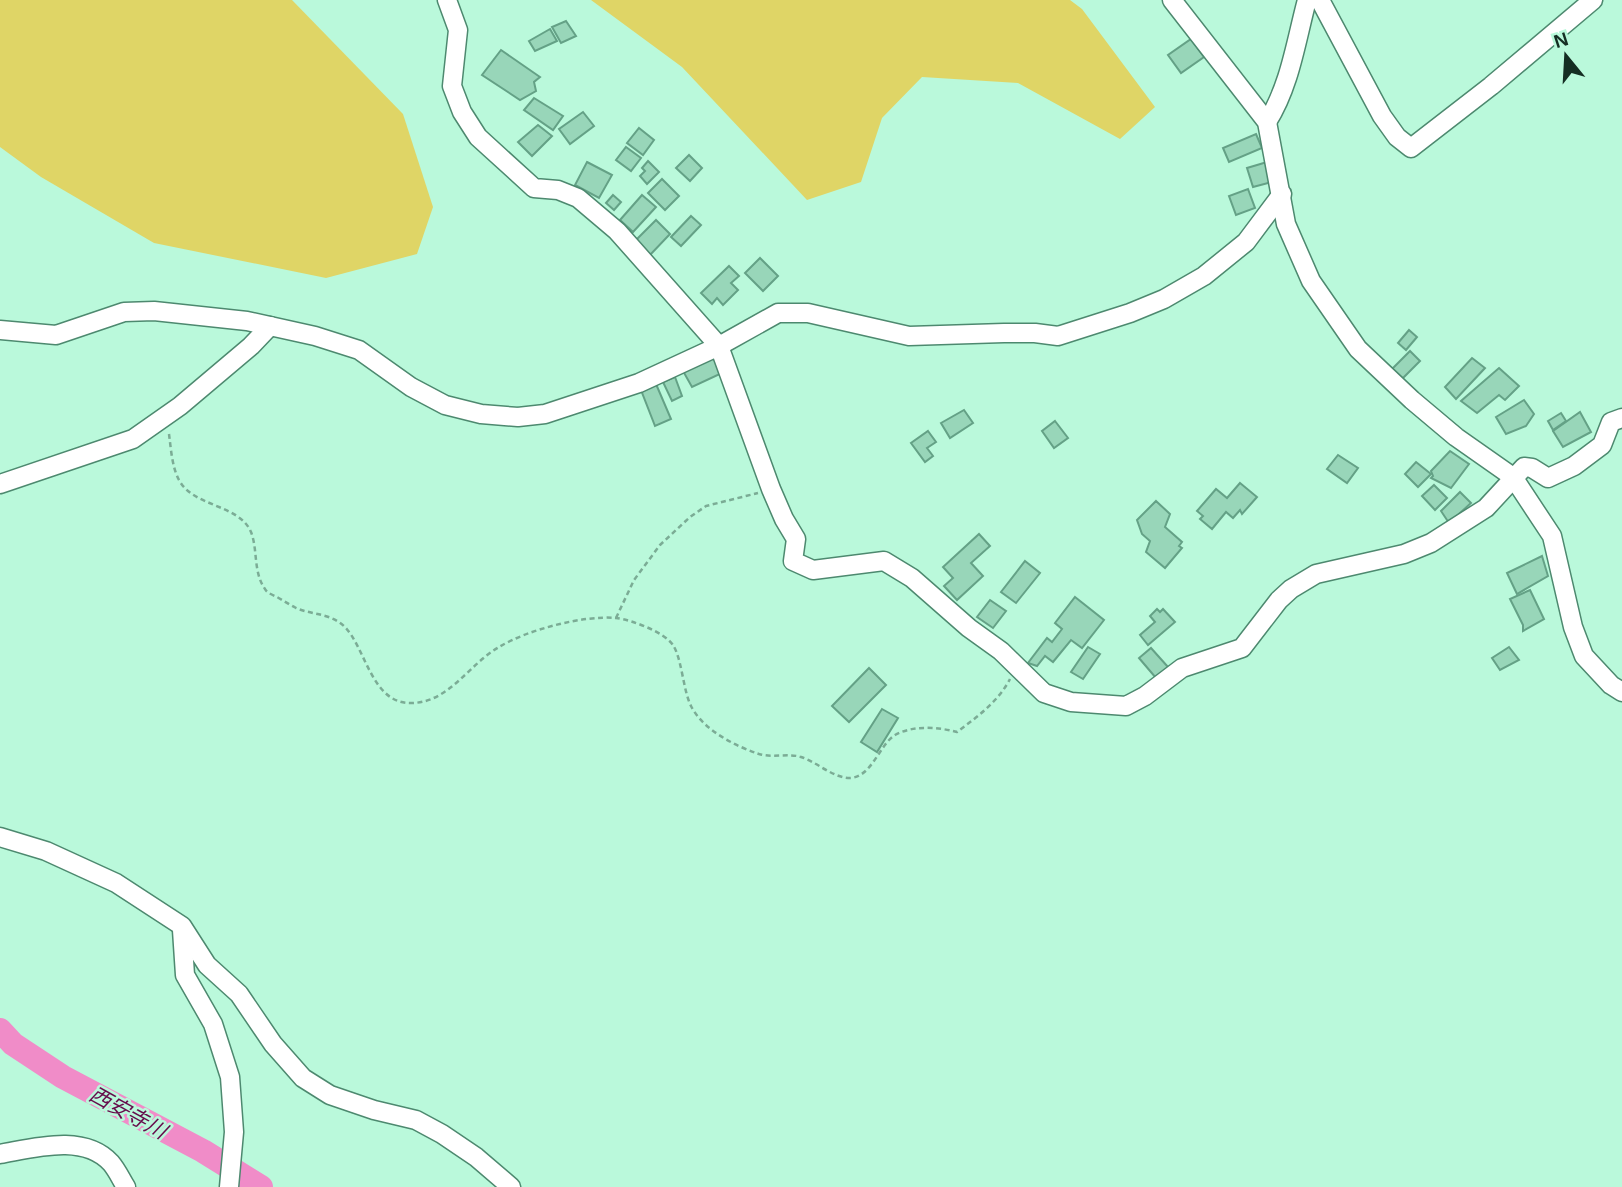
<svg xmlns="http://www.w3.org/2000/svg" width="1622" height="1187" font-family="Arial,'Noto Sans JP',sans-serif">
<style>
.green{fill:#dfd566}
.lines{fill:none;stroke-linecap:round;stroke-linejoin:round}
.river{stroke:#f08cc8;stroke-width:24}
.building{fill:#98d6b9;stroke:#64a186;stroke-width:2}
.minor-casing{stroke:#4d896f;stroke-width:21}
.path{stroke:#7bac95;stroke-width:2.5;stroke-dasharray:5 3.5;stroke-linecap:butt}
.minor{stroke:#fff;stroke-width:18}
.labels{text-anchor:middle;stroke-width:5;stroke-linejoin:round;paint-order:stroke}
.water-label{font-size:21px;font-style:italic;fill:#660c4b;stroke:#baf9db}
</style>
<rect width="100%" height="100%" fill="#baf9db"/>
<g class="green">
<path d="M0,0H292L403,114L433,207L417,254L326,278L154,243L41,177L0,147Z"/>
<path d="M591,0H1070L1082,9L1155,107L1120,139L1018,83L922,77L882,118L861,182L807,200L682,67Z"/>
</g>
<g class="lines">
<path class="river" d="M0,1030L13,1044L63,1077L203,1151L261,1187"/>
</g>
<g class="building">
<path d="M566,21L576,36L561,43L552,27Z"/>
<path d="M550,29L557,41L535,51L529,41Z"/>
<path d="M1191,39L1204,57L1181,73L1168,55Z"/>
<path d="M501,50L540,77L534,82L536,91L520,100L482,75Z"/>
<path d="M534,98L563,116L553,130L524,110Z"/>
<path d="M583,112L594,126L570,144L559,129Z"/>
<path d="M538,125L552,136L532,156L518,142Z"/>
<path d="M639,128L654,140L643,155L627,143Z"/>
<path d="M1256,134L1262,148L1229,162L1223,148Z"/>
<path d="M626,147L641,158L631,171L616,160Z"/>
<path d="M689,155L702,168L690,181L676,168Z"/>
<path d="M648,161L659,172L647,184L640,176L645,171L642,168Z"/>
<path d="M587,162L612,175L599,198L575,185Z"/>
<path d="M1267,162L1272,182L1253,187L1247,168Z"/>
<path d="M662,179L679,196L665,210L648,193Z"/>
<path d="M1248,189L1255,208L1236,215L1229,196Z"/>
<path d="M613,195L621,202L614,210L606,203Z"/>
<path d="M642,195L656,207L633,232L620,220Z"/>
<path d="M691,216L701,225L681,246L671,237Z"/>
<path d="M656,220L670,234L650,255L635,241Z"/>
<path d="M760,258L778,276L763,291L745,273Z"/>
<path d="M729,266L739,276L731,283L738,290L723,305L717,298L712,304L701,293Z"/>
<path d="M1409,330L1417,337L1406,350L1398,343Z"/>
<path d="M1410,351L1420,361L1402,379L1392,369Z"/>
<path d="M715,355L722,373L692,387L683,371Z"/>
<path d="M1472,358L1485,368L1456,399L1445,387Z"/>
<path d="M1499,368L1519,386L1505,400L1499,395L1477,413L1461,401Z"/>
<path d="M675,377L682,396L672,401L663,382Z"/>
<path d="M656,384L671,419L655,426L641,390Z"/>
<path d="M1524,400L1534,414L1526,426L1506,434L1496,417Z"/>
<path d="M964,410L973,423L950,438L941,423Z"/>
<path d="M1580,412L1591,432L1563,447L1553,431Z"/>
<path d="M1561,413L1566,421L1553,430L1548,421Z"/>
<path d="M1055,421L1068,438L1054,448L1042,431Z"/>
<path d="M928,431L936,442L927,448L933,456L925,462L911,443Z"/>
<path d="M1450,451L1469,464L1451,488L1431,478L1433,476L1431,471Z"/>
<path d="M1338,455L1358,468L1347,483L1327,469Z"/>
<path d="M1416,462L1431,474L1418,487L1405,474Z"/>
<path d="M1240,483L1257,497L1242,514L1240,510L1233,518L1226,512L1212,529L1200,519L1203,516L1197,511L1216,489L1227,498Z"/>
<path d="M1434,485L1447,498L1435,510L1422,496Z"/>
<path d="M1460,492L1471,503L1449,523L1441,511Z"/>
<path d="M1156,501L1170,514L1165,527L1182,542L1179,546L1182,548L1165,568L1146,552L1150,541L1142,534L1137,520Z"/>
<path d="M979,534L990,546L971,563L983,576L957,600L944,586L953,578L943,567Z"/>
<path d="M1542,556L1548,576L1517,594L1507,573Z"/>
<path d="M1025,561L1040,573L1016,603L1001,592Z"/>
<path d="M1530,590L1544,619L1523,631V625L1510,599Z"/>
<path d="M1075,597L1104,620L1082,648L1071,640L1053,662L1045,656L1037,666L1028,663L1047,638L1052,642L1062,629L1055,623Z"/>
<path d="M990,600L1006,611L993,628L977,617Z"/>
<path d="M1157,609L1160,612L1163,609L1175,622L1148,645L1140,635L1155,622L1150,616Z"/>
<path d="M1088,647L1100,654L1083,679L1071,672Z"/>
<path d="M1509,647L1519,660L1500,670L1492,658Z"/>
<path d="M1151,648L1168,667L1156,678L1139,658Z"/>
<path d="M869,668L886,685L849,722L832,706Z"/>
<path d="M882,709L898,718L877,752L861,742Z"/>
</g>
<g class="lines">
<g class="minor-casing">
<g id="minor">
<path d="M447,0L458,30L452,86L462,112L478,137L534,188L558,190L578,198L617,231L719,346L771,489L784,519L796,539L793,561L813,570L884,561L912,578L969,628L1001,651L1044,693L1071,702L1126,706L1145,696L1182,668L1242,648L1279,600L1291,589L1316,574L1404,554L1431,543L1486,508L1524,467L1532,468L1548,478L1574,466L1602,445L1611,422L1622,418"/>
<path d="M1172,0L1267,122L1286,224L1311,281L1358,349L1412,400L1456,437L1513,477L1552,536L1573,627L1584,656L1611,685L1622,692"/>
<path d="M1320,0L1382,116L1397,137L1411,148L1491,86L1593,0"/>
<path d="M1267,122C1290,86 1296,41 1307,0"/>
<path d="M0,330L56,335L124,312L154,311L247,321L315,336L359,350L411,387L445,405L481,414L518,417L545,414L639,383L719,346L778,313H808L909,336L1004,333H1035L1058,336L1130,313L1164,299L1204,276L1246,242L1282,194"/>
<path d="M0,484L133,439L180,406L251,346L270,326"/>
<path d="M0,837L46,851L116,883L182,926L207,965L239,994L273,1044L303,1078L330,1095L374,1110L416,1120L442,1134L476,1157L511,1187"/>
<path d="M182,930L185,975L213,1024L230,1077L234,1132L229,1187"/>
<path d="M0,1154C34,1148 84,1133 111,1163C117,1170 121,1179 126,1187"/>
</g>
</g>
<g class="path">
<path d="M169,434C171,449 172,467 179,480C193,507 239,504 251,532C258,550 253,572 265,589C267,593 273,595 277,597C284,601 290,605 296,608C312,615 331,613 345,627C366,649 372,704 411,703C449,703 469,664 499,647C527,630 583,615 616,618C632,620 664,632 673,645C682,659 683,690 691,706C703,730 735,746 759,754C773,758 789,753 801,757C817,762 833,778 850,778C872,777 879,745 895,735C913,725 938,727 957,732C977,717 998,702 1010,679"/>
<path d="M616,618L634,580L660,545L690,517L706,506L758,493"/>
</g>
<use href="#minor" class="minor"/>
</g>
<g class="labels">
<g class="water-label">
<text transform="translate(128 1113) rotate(29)" y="7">西安寺川</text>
</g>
</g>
<g transform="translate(1566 56) rotate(342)" stroke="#baf9db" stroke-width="5" paint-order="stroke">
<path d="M0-5L12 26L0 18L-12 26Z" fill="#152e23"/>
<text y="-10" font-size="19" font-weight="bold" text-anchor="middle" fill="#152e23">N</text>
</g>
</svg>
